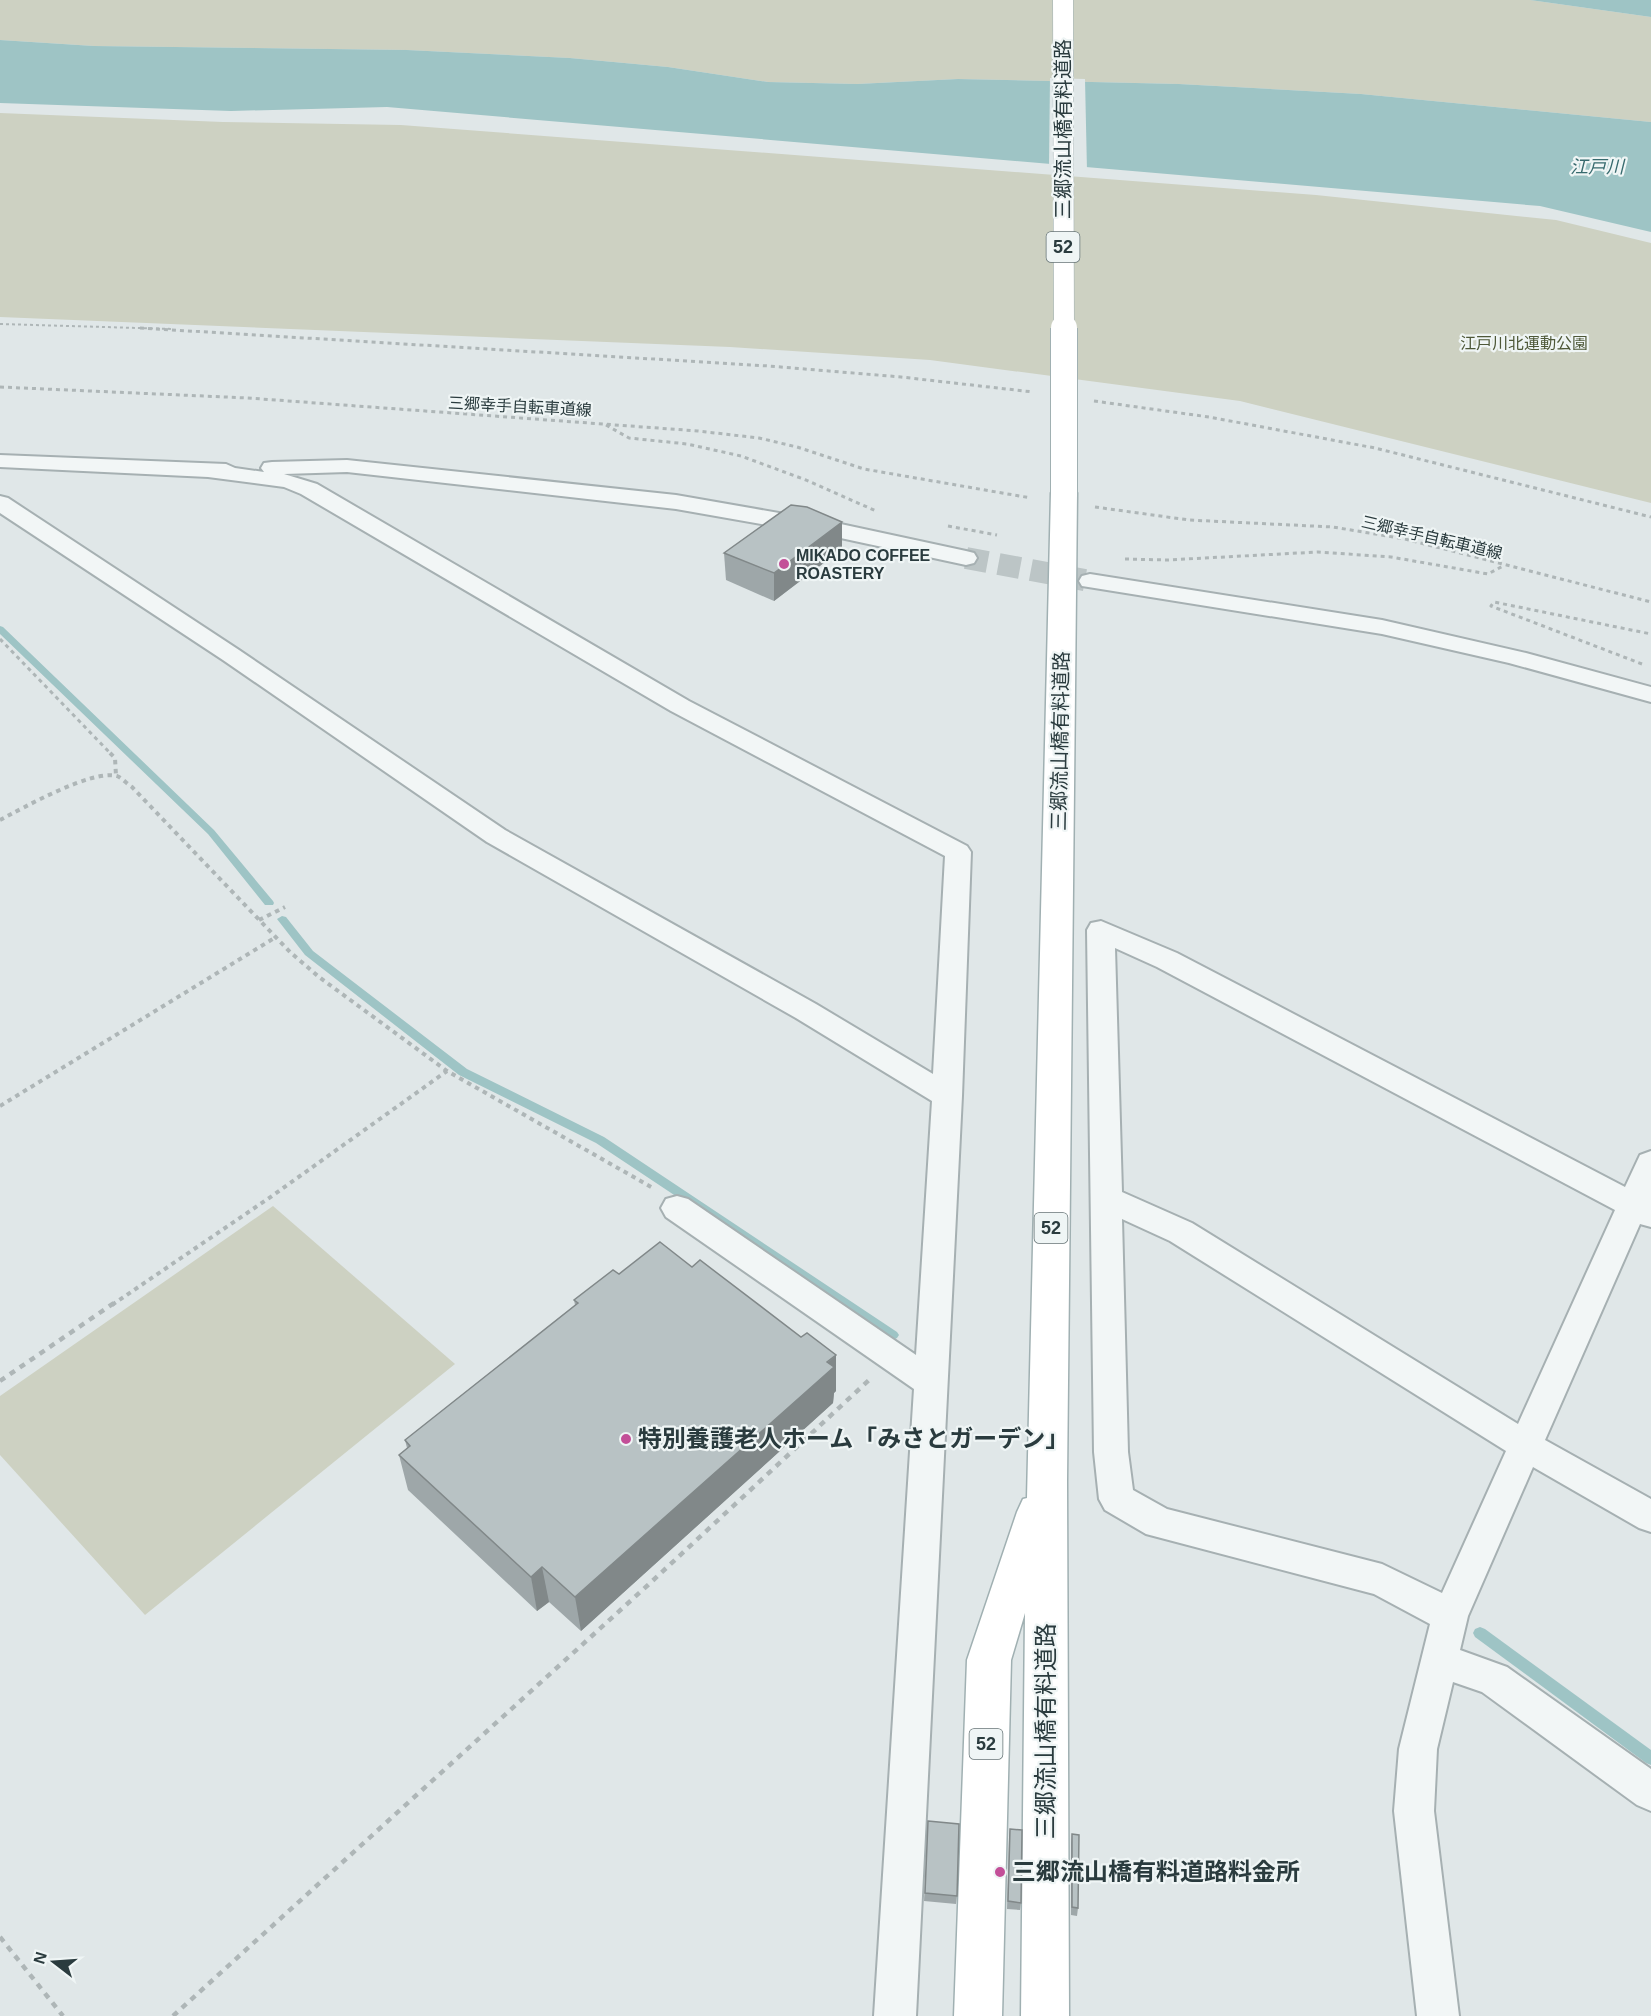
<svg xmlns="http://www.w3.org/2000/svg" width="1651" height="2016" font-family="Helvetica,'Noto Sans JP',sans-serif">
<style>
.green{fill:#cdd1c2}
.water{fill:#9ec4c5}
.pier{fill:#e0e7e8}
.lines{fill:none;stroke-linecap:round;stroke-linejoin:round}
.stream{fill:#9ec4c5;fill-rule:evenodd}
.minor-tunnel{stroke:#bcc5c6;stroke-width:22;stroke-dasharray:22 11;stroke-linecap:butt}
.minor-casing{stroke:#a6b0b2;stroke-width:4}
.primary-casing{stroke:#a0b0b2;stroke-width:3}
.path-far3{stroke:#aeb6b7;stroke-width:2;stroke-dasharray:3 3;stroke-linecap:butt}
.path-far2{stroke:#aeb6b7;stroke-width:3;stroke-dasharray:4 4;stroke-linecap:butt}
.path-far1{stroke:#aeb6b7;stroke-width:4;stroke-dasharray:4.5 4.5;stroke-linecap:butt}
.path{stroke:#aeb6b7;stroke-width:4.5;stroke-dasharray:6 6;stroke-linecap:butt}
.minor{fill:#f2f6f6;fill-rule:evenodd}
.primary{fill:#fff;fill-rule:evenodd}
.primary-bridge-far1-casing{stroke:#a0b0b2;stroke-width:21;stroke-linecap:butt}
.primary-bridge-casing{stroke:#a0b0b2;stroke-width:28;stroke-linecap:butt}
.primary-bridge-far1{stroke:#fff;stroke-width:20}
.primary-bridge{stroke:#fff;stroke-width:26}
.wall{fill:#9ea7a9}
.shaded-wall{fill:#818889}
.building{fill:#b8c2c4;stroke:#818889;stroke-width:1.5}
.poi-dot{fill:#c34f98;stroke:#eff5f5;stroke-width:2}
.labels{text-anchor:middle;stroke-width:4.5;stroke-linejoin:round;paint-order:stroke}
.far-park-label{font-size:16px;fill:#4e5838;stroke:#eff5f5}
.far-street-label{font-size:16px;fill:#2a3b3e;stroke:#eff5f5}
.far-poi-label{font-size:16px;font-weight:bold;fill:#2a3b3e;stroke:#eff5f5;text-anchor:start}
.far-water-label{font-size:18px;font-style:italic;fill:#376a6e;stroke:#eff5f5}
.shield{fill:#eff5f5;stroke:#657375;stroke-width:1.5}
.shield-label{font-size:18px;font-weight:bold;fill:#2a3b3e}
.street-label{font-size:20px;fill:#2a3b3e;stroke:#eff5f5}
.near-poi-label{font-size:24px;font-weight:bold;fill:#2a3b3e;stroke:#eff5f5;text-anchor:start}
.near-street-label{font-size:24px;fill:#2a3b3e;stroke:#eff5f5}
</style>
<rect width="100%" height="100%" fill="#e0e7e8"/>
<g class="green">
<path d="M0,0H1530L1651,17V122L1361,94L1179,84L958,79L857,84L768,82L668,67L570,58L407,50L94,46L0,40Z"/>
<path d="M0,113L223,122L401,125L1316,195L1556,220L1651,243V503L1240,401L930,360L730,347L0,317Z"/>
<path d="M273,1206L455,1364L145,1615L0,1455V1396Z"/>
</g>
<g class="water">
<path d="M1530,0H1651V17Z"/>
<path d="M0,40L94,46L407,50L570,58L668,67L768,82L857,84L958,79L1179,84L1361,94L1651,122V232L1540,206L387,107L231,111L0,103Z"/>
</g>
<path class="pier" d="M1050,78L1085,79L1087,171L1049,167Z"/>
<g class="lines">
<g class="stream">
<path d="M0,626L3,627L214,830L273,901L274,903L273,905H265L208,834L0,634Z"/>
<path d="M282,916L286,917L313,951L467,1069L604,1137L897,1332L899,1335L897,1338L893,1340L889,1338L596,1143L459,1075L305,955L277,919Z"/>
<path d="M1480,1627L1485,1629L1651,1750V1765L1646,1763L1475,1637L1473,1633L1475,1629Z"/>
</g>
<path class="minor-tunnel" d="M966,558L1090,581"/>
<g class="minor-casing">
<g id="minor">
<path d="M0,455L226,464L235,468L264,472L261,468L264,463L272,462L347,460L676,495L836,523L966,551L974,553L977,558L974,563L966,565L836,537L676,509L347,472L284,474L317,484L689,701L967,846L971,852L962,1096L916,2016H874L914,1389L666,1217L661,1208L666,1199L677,1196L688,1199L916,1355L932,1101L796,1018L487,842L223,660L0,513V496L8,498L239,650L505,830L816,1004L933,1074L945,856L671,711L301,494L284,487L208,477L0,467Z"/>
<path d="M1090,574L1382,620L1526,653L1651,687V702L1509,663L1382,634L1082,586L1079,581L1082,576Z"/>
<path d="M1101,921L1177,953L1625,1187L1640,1155L1651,1151V1227L1640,1224L1545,1440L1651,1499V1532L1639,1528L1533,1467L1468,1616L1460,1650L1507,1667L1651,1769V1811L1637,1805L1482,1692L1453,1682L1437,1749L1434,1811L1459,2016H1417L1394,1811L1399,1749L1430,1624L1374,1594L1146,1534L1105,1510L1099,1499L1094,1452L1087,930L1091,923ZM1115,948L1157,967L1615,1210L1518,1424L1192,1223L1122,1192ZM1122,1219L1170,1241L1506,1451L1442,1593L1382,1564L1167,1509L1133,1490L1128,1452Z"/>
</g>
</g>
<g class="primary-casing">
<path id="primary" d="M1064,485L1073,488L1077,493L1067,1481L1069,2016H1021L1025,1613L1011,1660L1002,2016H954L967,1660L1017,1512L1023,1499L1027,1498L1051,493L1055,488Z"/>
</g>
<path class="path-far3" d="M0,324L173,329"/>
<g class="path-far2">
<path d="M140,328L769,366L901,377L1033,392"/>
<path d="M0,387L248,398L698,431L759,438L797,447L864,469L1031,498"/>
<path d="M1094,401L1209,417L1375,448L1651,517"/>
<path d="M606,425L629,438L687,444L741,456L806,480L876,511"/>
<path d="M1095,507L1189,520L1333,527L1405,539L1651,602"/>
<path d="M948,526L997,535"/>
<path d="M1125,559L1167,560L1318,552L1391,557L1488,574L1503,566"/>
<path d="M0,639L112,755"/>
<path d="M1642,664L1491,606L1494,602L1651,634"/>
</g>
<g class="path-far1">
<path d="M110,753L115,758L116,776"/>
<path d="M0,820C23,808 92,769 117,776C122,778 127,784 132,787L290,952L319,977L447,1071L653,1188"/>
<path d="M259,920L285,907"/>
<path d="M0,1106L276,937"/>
<path d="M112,1305L272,1196L447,1071"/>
</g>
<g class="path">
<path d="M0,1381L114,1303"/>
<path d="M0,1937L63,2016"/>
<path d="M173,2016L648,1585L869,1380"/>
</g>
<use href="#minor" class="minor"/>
<use href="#primary" class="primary"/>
<g class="primary-bridge-far1-casing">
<path id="primary-bridge-far1" d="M1063,0L1064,329"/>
</g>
<g class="primary-bridge-casing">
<path id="primary-bridge" d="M1064,328V493"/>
</g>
<use href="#primary-bridge-far1" class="primary-bridge-far1"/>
<use href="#primary-bridge" class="primary-bridge"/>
</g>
<g class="wall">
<path d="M842,522V549L774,601L726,580L724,553Z"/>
<path d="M692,1267L801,1337L836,1355V1391L834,1393L833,1403L581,1631L549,1602L537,1611L408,1490L399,1455L407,1448L405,1440L575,1305L574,1300L619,1274Z"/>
<path d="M928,1821L957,1896L956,1904L924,1901Z"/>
<path d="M1010,1829L1021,1903L1020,1910L1007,1909L1009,1837Z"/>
<path d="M1072,1834L1078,1908L1077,1916L1071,1915V1843Z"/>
</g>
<g class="shaded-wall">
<path d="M842,522V549L774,601V573Z"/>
<path d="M836,1355V1391L834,1393L833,1403L581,1631L575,1597Z"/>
<path d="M542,1567L549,1602L537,1611L531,1577Z"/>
</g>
<g class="building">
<path d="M791,505L807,507L842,522L774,573L724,553Z"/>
<path d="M660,1242L692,1267L700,1260L801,1337L807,1333L836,1355L827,1362L834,1367L575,1597L542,1567L531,1577L399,1455L410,1446L405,1440L578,1303L574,1300L613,1270L619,1274Z"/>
<path d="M928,1821L959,1824L957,1896L925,1893Z"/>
<path d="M1010,1829L1022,1830L1021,1903L1008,1901Z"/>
<path d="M1072,1834L1079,1835L1078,1908L1072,1907Z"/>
</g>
<g class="poi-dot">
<circle cx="784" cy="564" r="6"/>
<circle cx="626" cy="1439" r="6"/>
<circle cx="1000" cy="1872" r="6"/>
</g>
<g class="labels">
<g class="far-park-label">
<text x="1524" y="349">江戸川北運動公園</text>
</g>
<g class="far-street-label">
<text transform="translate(520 406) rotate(3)" y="6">三郷幸手自転車道線</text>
<text transform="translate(1432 537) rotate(13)" y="6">三郷幸手自転車道線</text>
</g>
<g class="far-poi-label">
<text x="796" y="561">MIKADO COFFEE<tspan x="796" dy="18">ROASTERY</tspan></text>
</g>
<g class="far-water-label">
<text x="1597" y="173">江戸川</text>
</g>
<g class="shield">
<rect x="1046.5" y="232" width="33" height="30" rx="4.5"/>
<rect x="1034.5" y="1213" width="33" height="30" rx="4.5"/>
<rect x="969.5" y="1729" width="33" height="30" rx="4.5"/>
</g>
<g class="shield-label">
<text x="1063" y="253">52</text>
<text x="1051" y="1234">52</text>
<text x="986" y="1750">52</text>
</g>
<g class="street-label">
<text transform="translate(1063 129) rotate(-90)" y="7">三郷流山橋有料道路</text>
<text transform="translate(1060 741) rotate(-89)" y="7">三郷流山橋有料道路</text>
</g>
<g class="near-poi-label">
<text x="638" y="1447">特別養護老人ホーム「みさとガーデン」</text>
<text x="1012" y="1880">三郷流山橋有料道路料金所</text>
</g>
<g class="near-street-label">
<text transform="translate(1046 1731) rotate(-90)" y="8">三郷流山橋有料道路</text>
</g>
</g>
<g transform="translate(54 1962) rotate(287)" stroke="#eff5f5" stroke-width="4.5" paint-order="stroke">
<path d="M0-4.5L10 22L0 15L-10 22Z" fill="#2a3b3e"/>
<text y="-9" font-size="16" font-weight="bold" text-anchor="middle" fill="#2a3b3e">N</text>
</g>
</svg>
